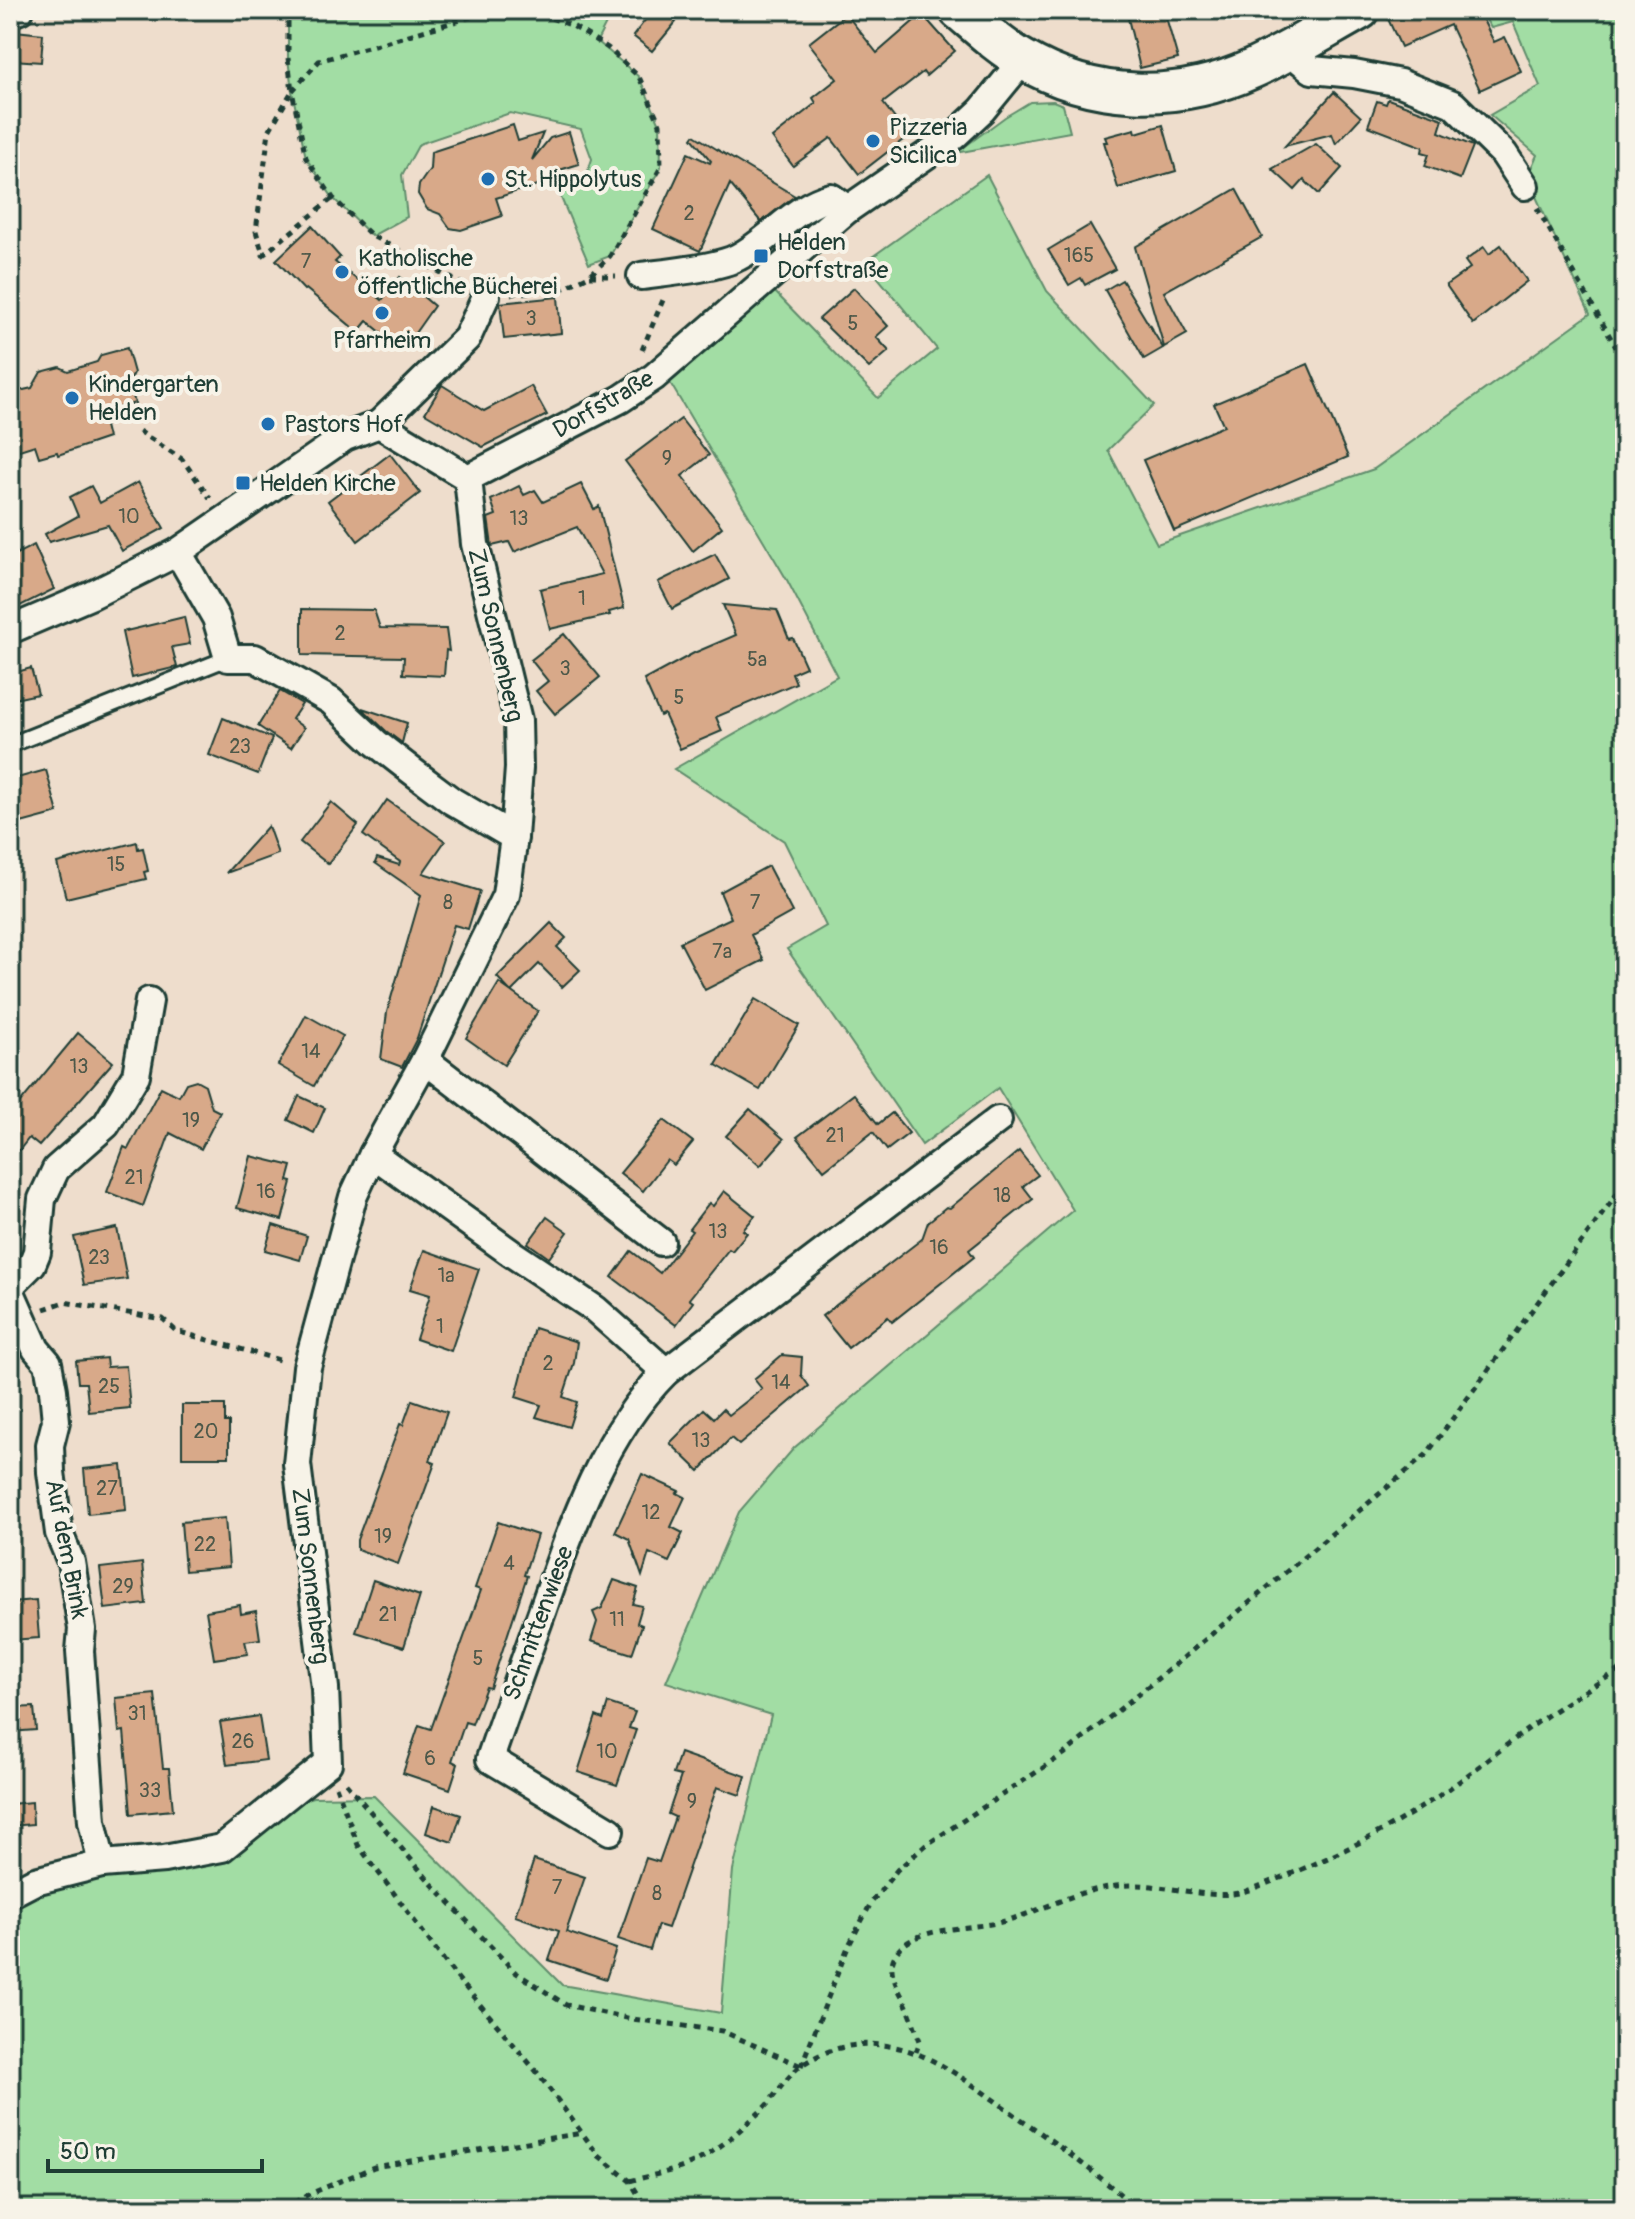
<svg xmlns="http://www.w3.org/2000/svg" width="1635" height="2219" font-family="Pangolin,sans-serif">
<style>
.green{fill:#a2dda4;stroke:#608d6c;stroke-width:2}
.building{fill:#d8a989;stroke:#1f3d34;stroke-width:2}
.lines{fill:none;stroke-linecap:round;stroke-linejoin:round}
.lane-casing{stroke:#1f3d34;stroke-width:20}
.street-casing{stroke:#1f3d34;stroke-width:32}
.secondary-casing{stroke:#1f3d34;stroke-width:44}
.path{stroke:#1f3d34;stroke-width:5;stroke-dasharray:6 6;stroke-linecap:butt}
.lane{stroke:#f7f3e8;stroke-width:14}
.street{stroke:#f7f3e8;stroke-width:26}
.secondary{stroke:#f7f3e8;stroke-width:38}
.poi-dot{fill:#1f6fb2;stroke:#f7f3e8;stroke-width:3}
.labels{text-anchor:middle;stroke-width:8;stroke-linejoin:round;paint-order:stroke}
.number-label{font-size:20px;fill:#4d5849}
.poi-label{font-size:24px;fill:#1f3d34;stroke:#f7f3e8;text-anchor:start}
.street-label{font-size:24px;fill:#1f3d34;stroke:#f7f3e8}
</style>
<rect width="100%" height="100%" fill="#edc"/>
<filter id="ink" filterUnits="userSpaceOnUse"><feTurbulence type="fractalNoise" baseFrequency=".0125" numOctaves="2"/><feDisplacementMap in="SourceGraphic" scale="16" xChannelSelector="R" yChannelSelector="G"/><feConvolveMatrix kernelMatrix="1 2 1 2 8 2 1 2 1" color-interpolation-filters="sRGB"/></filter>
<g filter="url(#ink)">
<g class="green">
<path d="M288,10H613L597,41L639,77L660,124L661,167L610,256L589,264L559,193L584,183L592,159L581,129L510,113L419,144L402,175L407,217L372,236L333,198L306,158L292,91L288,58Z"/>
<path d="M1480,10H1625V2209H10V1905L69,1884L230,1852L286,1804L313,1797L374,1796L562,1985L721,2013L733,1870L771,1715L666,1682L739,1512L794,1448L1073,1210L998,1088L922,1145L787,949L826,926L784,841L674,769L837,676L787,580L669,381L773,290L878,398L937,349L865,262L987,175L1047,291L1154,405L1108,450L1157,544L1374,469L1590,314L1527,177L1537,155L1490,115L1540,86L1513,22L1491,28Z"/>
<path d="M1053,101L1063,105L1070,132L956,153L1005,117L1030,102Z"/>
</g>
<g class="building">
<path d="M653,10H662L676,22L652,51L633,36Z"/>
<path d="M1126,10H1164L1178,59L1140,68Z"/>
<path d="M1406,10H1484L1479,12L1494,42L1505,37L1521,71L1480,90L1450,25L1401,47L1388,19Z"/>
<path d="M846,14L877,53L922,14L955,51L926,76L923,72L883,103L908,136L859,174L831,138L793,166L772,138L816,103L813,98L837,79L809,43Z"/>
<path d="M15,31L43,34L41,62L13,60Z"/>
<path d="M1334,92L1361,117L1336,144L1332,134L1285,146Z"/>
<path d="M1388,99L1443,119L1439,132L1473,146L1460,179L1425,166L1429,154L1422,152L1423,147L1368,126L1377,101L1386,104Z"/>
<path d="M513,125L518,141L543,133L532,160L550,138L569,132L579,164L550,173L553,180L496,198L502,216L461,230L450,228L440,214L427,209L418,194L419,185L430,169L431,152Z"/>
<path d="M1163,125L1176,171L1118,188L1104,142H1107L1105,137L1135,129L1136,133Z"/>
<path d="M694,135L718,150L795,196L761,222L730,184L700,251L653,229L688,153L710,163L711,161L692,138Z"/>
<path d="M1316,144L1342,168L1319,194L1304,180L1295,190L1272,169Z"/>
<path d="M1236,189L1262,237L1164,292L1187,334L1164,347L1135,247Z"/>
<path d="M1090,225L1115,269L1085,285L1081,278L1069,285L1048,250Z"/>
<path d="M312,226L340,257L335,262L382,300L400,277L434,306L403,350L367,321L358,332L306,289L304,290L276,260Z"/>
<path d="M1501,245L1527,281L1473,324L1446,285L1470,268L1465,261L1484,247L1489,254Z"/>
<path d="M1122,280L1163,348L1144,359L1105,290Z"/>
<path d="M854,288L888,326L876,337L889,351L869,368L819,319Z"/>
<path d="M558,297L561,333L504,339L500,303Z"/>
<path d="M127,348L134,373L129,383L135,403L114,409L105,426L108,438L58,455L57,452L39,457L35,445L10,453V393L32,388L41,372L60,367L68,371L97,362L101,355Z"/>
<path d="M1308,364L1348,457L1174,531L1143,460L1224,426L1214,404Z"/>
<path d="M442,385L484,411L531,386L547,415L483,447L425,413Z"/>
<path d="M681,419L709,455L682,476L722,527L693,551L625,461Z"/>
<path d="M390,454L420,493L358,541L328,501Z"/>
<path d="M138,482L164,528L122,551L108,525L49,542L45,534L78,516L70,497L91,486L100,503Z"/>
<path d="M581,484L594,509L599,506L624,608L609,612L610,615L550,629L540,589L602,574L577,527L514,552L509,542L492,546L488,518L496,515L491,500L519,486L524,495L535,490L543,502Z"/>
<path d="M34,545L54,589L10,611V557Z"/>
<path d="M715,554L729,579L672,609L658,582Z"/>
<path d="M723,605L777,610L789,639L793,638L806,667L792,673L796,683L716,717L722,731L680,749L664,714L660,716L644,680L694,653L736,635Z"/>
<path d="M302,609L374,610L380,628L446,629L449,651L446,650L444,676L403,674L404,657L302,655Z"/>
<path d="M184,617L190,644L172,647L177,667L132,678L122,632Z"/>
<path d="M564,634L600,677L555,714L536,691L548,681L531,660Z"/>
<path d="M31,668L38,694L10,700V674Z"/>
<path d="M280,691L302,704L292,719L304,728L291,748L258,726Z"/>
<path d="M362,708L407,723L402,743L386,731Z"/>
<path d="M223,718L272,738L258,774L209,755Z"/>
<path d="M46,770L58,813L10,826V780Z"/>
<path d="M387,800L445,841L423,873L480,891L468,929L454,925L417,1038L402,1067L381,1059L387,1012L421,895L375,863L377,858L399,865L400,862L363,835Z"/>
<path d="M331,802L358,825L328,864L300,842Z"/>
<path d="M268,826L278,854L226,873Z"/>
<path d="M137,842L138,849L143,848L148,871L144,872L146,879L66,898L57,863Z"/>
<path d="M768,866L792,912L751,935L764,960L705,990L680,942L731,918L720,892Z"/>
<path d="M551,923L566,938L557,947L580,970L562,987L539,964L511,992L497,977Z"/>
<path d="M499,983L538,1011L504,1065L466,1038Z"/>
<path d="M755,999L799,1025L760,1090L716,1065Z"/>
<path d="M306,1015L343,1036L314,1086L278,1065Z"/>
<path d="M78,1033L113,1062L39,1146L29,1138L10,1162V1115Z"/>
<path d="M196,1080L205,1085L212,1108L220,1112L201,1149L170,1133L143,1206L107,1192L124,1147L128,1149L161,1087L179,1096L186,1083Z"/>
<path d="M854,1094L878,1124L892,1113L909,1133L887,1150L873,1132L824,1170L797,1137Z"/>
<path d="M299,1096L325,1108L314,1133L288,1120Z"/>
<path d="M750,1109L784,1139L760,1166L726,1136Z"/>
<path d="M664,1120L693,1142L674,1165L667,1160L643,1191L620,1173Z"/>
<path d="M1019,1151L1038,1175L1023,1186L1033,1199L969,1250L974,1257L892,1322L888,1317L848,1348L822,1316L922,1239L928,1222L946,1207L950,1208Z"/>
<path d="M251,1156L292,1166L288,1181L292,1182L282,1220L237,1208Z"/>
<path d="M724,1191L755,1216L743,1230L747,1233L732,1251L729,1249L689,1299L693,1302L676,1325L612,1277L631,1251L660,1273L692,1231L689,1229L709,1203L713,1206Z"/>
<path d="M547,1217L568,1232L549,1258L528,1243Z"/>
<path d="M273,1225L307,1236L300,1260L265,1250Z"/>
<path d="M117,1228L127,1279L84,1285L74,1237Z"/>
<path d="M424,1250L479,1269L451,1351L416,1339L430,1295L410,1289Z"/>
<path d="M534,1328L577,1342L574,1363L563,1397L577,1402L569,1427L536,1417L541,1405L516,1397Z"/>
<path d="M782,1355L802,1357L801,1375L809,1386L739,1445L731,1438L699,1471L670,1443L704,1409L714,1418L723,1409L729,1415L762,1389L754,1379Z"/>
<path d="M106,1358L107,1367L126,1366L130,1408L89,1412L86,1383H78L76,1361Z"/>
<path d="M412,1400L447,1412L430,1461L435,1463L398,1564L357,1549V1540L400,1424L403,1425Z"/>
<path d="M182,1405H225V1422H229V1457H182Z"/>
<path d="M122,1465L126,1510L88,1514L84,1469Z"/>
<path d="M642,1474L679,1491L677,1493L685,1497L671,1527L683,1533L669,1562L649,1553L642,1576L629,1539L615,1532Z"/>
<path d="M225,1518L229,1567L185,1571L181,1522Z"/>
<path d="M498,1522L537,1535L524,1575L527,1576L490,1688L486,1687L472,1724L465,1722L452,1761L458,1764L450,1789L403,1773L419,1725L431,1729L481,1590L475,1588Z"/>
<path d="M142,1563L146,1604L105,1609L100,1568Z"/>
<path d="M373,1580L420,1596L404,1647L356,1632Z"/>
<path d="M614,1580L638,1588L633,1604L642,1606L637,1623L642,1625L632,1654L591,1641L597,1622L593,1612L602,1608Z"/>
<path d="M36,1600L39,1638L10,1640V1602Z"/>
<path d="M240,1605L241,1614L256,1611L260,1639L245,1641L248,1654L214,1659L206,1611Z"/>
<path d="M155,1694L163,1768H169L173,1810L131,1814L124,1731L119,1732L116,1698Z"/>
<path d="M608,1703L635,1712L629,1728L636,1730L617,1785L578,1772L596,1716L603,1719Z"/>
<path d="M34,1707L36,1730L10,1732V1708Z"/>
<path d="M259,1716L266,1760L227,1765L220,1722Z"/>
<path d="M680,1753L746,1776L740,1795L717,1787L668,1928L658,1925L650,1950L618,1939L646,1858L659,1862L675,1817L668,1814L681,1776L673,1774Z"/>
<path d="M32,1802L33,1824L10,1826V1804Z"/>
<path d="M434,1806L461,1815L452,1842L426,1833Z"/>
<path d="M534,1860L585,1877L566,1932L616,1949L606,1979L549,1960L559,1931L515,1916Z"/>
</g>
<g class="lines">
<g class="lane-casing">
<path id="lane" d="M10,745L228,658"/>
</g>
<g class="street-casing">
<g id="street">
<path d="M10,14L20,10"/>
<path d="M1288,50L1312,70L1354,74L1400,83L1453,104L1504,154L1525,186"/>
<path d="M641,276C664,273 719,268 738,257C771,240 794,206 831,197L848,209"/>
<path d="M379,424L467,338L486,296"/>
<path d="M468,478L621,399L654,377L848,209L954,136L982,110L1023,60"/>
<path d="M178,552L216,618L228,658H255L331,701L376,743L412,771L452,801L514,837"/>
<path d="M10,630L92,595L178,552L345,437L379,424L468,478"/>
<path d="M425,1060L661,1242"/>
<path d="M373,1154L511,1253L595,1309L666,1372"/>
<path d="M10,1286L32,1264L37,1252L42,1199L56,1169L106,1125L136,1075L149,1001"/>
<path d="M10,1290L36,1349L48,1363L53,1390L56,1421L50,1445L51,1472L59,1533L71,1562L82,1629L80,1651L92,1821L102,1864"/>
<path d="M610,1831L490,1759C507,1709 525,1659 543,1609C572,1526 603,1435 666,1372L998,1120"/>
<path d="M10,1894L35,1881L102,1864L164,1859L222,1848L328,1763L325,1688L297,1464L307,1367L353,1197L373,1154L425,1060L506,895L514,837L519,768L518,720L475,544L468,478"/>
</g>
</g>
<g class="secondary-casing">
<path id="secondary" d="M959,10C979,27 999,46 1022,59C1093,101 1177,103 1252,69C1289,52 1324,30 1360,10"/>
</g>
<g class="path">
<path d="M288,10V58L292,91L269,131L256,231L263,255L333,198"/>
<path d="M1537,208L1625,363"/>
<path d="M590,276H616"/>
<path d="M464,285L372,236L333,198L306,158L292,91L319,61L478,15L516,10"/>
<path d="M511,294L564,288L589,276L610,256L661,167L660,124L639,77L608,48L571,25L528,10"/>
<path d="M642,350L663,300"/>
<path d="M139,431L182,459L210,498"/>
<path d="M44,1309L64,1302L163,1319L176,1331L283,1361"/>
<path d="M346,1783L431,1883L515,1972L566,2005L632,2019L722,2031L801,2066"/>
<path d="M336,1786L358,1845L454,1974L536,2071L599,2156L630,2181L647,2209"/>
<path d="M916,2052L920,2041C915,2028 911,2014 905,2002C894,1981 882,1962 905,1944C929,1926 977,1929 1005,1921C1051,1908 1081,1886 1132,1885C1167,1884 1214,1902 1246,1891C1311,1868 1373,1839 1431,1801C1468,1777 1502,1747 1538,1722C1566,1702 1596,1684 1625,1667"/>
<path d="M801,2066L848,1947L871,1903L897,1870L926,1845L1064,1754L1177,1663L1426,1455L1625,1183"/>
<path d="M630,2181C648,2176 666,2173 683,2167C713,2156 739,2131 762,2110C776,2096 786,2076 802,2065C829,2047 859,2041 889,2046C928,2051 970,2083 1001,2105C1048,2138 1095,2171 1137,2209"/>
<path d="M284,2209L307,2195L374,2167L582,2133"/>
</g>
<use href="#lane" class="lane"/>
<use href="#street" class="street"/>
<use href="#secondary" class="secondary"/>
</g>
</g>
<g class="poi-dot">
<circle cx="873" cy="141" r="8"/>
<circle cx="488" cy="179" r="8"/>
<rect x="753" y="248" width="16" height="16" rx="4"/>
<circle cx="342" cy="272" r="8"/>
<circle cx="382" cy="313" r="8"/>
<circle cx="72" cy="398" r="8"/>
<circle cx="268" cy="424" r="8"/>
<rect x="235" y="475" width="16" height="16" rx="4"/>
</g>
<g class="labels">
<g class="number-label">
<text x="689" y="220">2</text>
<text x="1079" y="262">165</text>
<text x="306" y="268">7</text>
<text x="531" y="325">3</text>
<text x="853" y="330">5</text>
<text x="667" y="465">9</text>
<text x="129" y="523">10</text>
<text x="519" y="525">13</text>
<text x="582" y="605">1</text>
<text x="340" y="640">2</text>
<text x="757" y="666">5a</text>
<text x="565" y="675">3</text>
<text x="679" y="704">5</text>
<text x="240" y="753">23</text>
<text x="116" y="871">15</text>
<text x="448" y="909">8</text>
<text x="755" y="909">7</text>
<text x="722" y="958">7a</text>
<text x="311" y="1058">14</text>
<text x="79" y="1073">13</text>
<text x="191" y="1127">19</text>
<text x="835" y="1142">21</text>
<text x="134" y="1184">21</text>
<text x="266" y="1198">16</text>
<text x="1002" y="1202">18</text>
<text x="718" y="1238">13</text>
<text x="939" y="1254">16</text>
<text x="99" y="1264">23</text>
<text x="446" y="1282">1a</text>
<text x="440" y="1333">1</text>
<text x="548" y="1370">2</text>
<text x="781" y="1389">14</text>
<text x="109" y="1393">25</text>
<text x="206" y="1438">20</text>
<text x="701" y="1447">13</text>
<text x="107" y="1495">27</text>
<text x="651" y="1519">12</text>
<text x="383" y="1543">19</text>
<text x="205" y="1551">22</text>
<text x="509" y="1570">4</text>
<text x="123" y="1593">29</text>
<text x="388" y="1621">21</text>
<text x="617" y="1626">11</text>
<text x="478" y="1665">5</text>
<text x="137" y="1720">31</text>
<text x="243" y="1748">26</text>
<text x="607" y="1758">10</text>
<text x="430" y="1765">6</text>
<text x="150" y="1797">33</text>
<text x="692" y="1808">9</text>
<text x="557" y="1894">7</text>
<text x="657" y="1900">8</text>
</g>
<g class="poi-label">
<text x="889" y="135">Pizzeria<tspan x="889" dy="28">Sicilica</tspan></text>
<text x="504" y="187">St. Hippolytus</text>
<text x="777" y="250">Helden<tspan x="777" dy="28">Dorfstraße</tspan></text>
<text x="358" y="266">Katholische<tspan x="358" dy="28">öffentliche Bücherei</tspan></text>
<text x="382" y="348" text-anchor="middle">Pfarrheim</text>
<text x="88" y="392">Kindergarten<tspan x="88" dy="28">Helden</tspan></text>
<text x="284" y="432">Pastors Hof</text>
<text x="259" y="491">Helden Kirche</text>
</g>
<g class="street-label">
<text transform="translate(603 404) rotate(-30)" y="8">Dorfstraße</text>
<text transform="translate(496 635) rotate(77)" y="8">Zum Sonnenberg</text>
<text transform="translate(67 1549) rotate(79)" y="8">Auf dem Brink</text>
<text transform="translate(311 1576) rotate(83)" y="8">Zum Sonnenberg</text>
<text transform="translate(538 1623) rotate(-70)" y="8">Schmittenwiese</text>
</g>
</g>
<rect width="1635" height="2219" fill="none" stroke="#f7f3e8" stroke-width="40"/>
<rect x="20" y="20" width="1595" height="2179" fill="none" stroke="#1f3d34" stroke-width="3" filter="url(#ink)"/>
<path d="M48 2159v12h214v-12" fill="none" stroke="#1f3d34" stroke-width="4"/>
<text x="60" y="2159" font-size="24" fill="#1f3d34" stroke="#f7f3e8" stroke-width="6" paint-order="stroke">50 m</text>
</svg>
